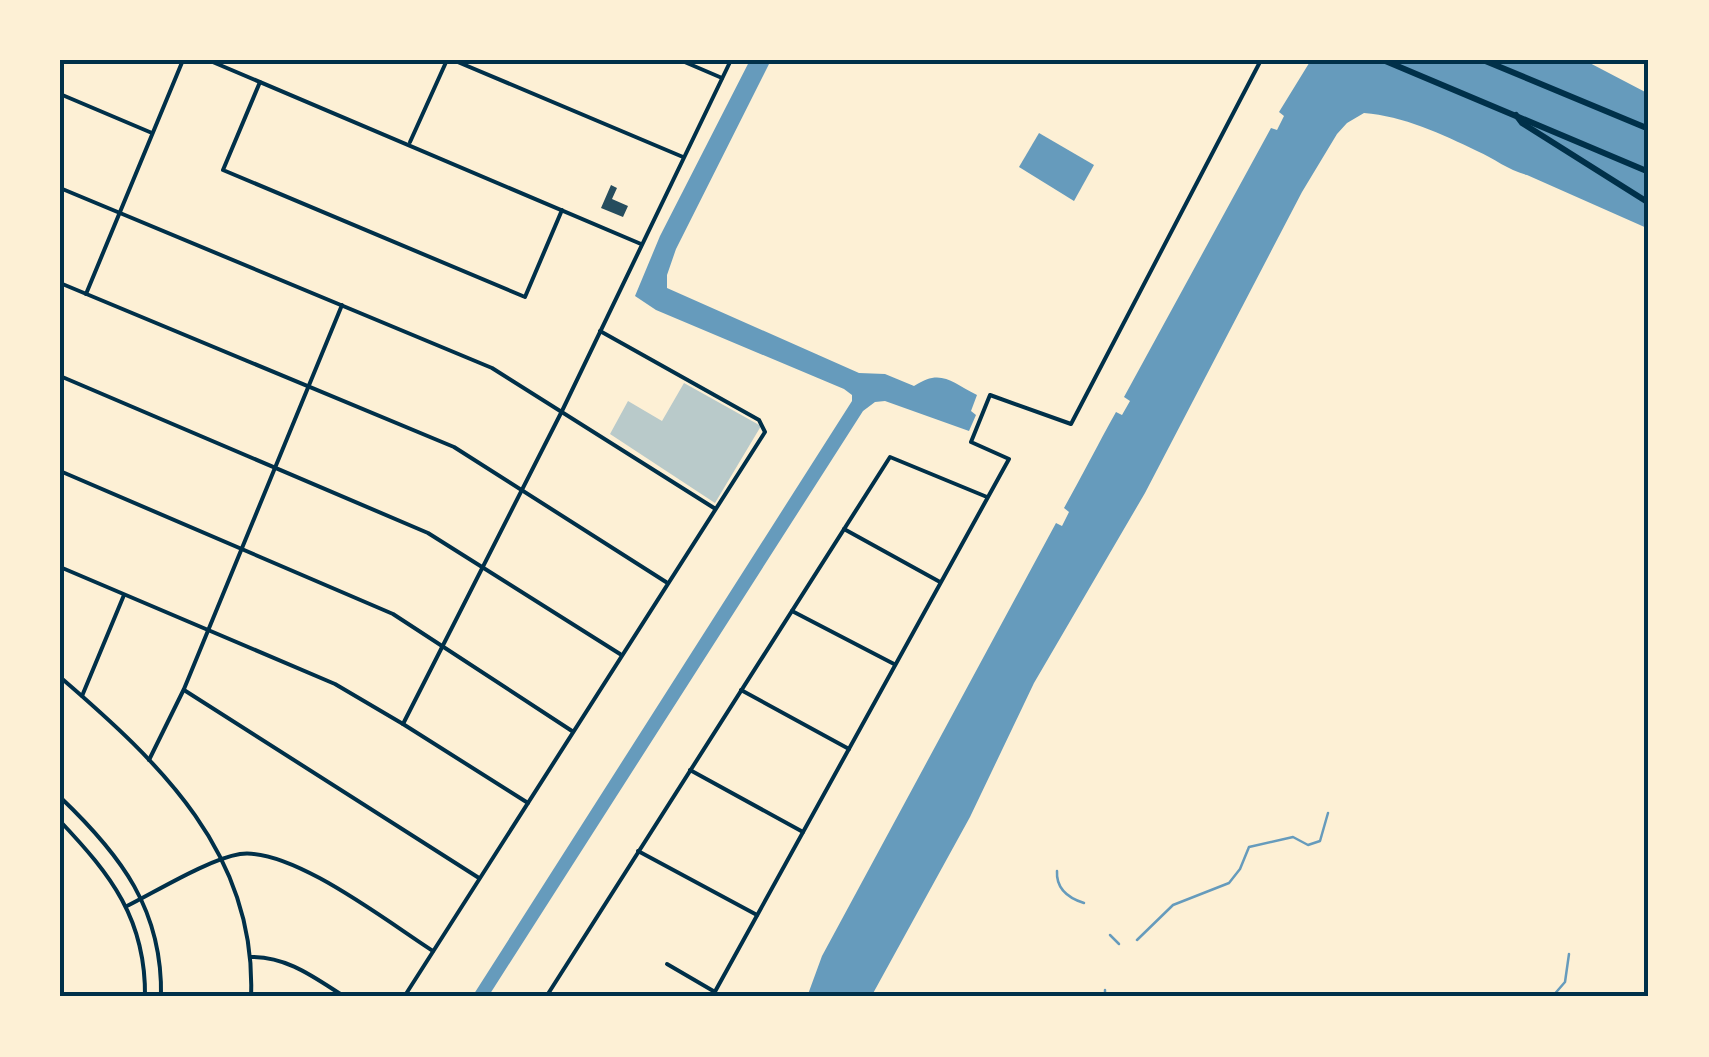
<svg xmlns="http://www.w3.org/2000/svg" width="1709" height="1057" font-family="'Titillium Web',sans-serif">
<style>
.green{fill:#b9caca}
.water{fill:#669bbc}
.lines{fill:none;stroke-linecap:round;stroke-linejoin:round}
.stream{stroke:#669bbc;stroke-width:2.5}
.building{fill:#264d5e}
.minor{stroke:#003049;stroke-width:4}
.motorway{stroke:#003049;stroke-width:6}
.neatline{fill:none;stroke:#003049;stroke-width:4}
</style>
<rect width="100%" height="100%" fill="#fdf0d5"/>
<path class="green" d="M684,383L761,426L715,503L610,434L628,401L662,421Z"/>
<g class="water">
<path d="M750,60H771L676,249L667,275V288L859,373L885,374L914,386C941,368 951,382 977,395L971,411L976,415L969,431L885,401L875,402L863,411L488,997H472L852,401V395L844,389L656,310L635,296L660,236Z"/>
<path d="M1311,60H1584L1649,94V229L1527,175C1508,170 1495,159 1477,151C1442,134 1403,116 1364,113L1347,123L1337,134L1302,192L1145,493L1034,683L970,817L871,997H807L822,956L1056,523L1062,526L1069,512L1064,508C1082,476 1097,446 1116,412L1122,415L1130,401L1124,397L1271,128L1277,130L1284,116L1279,112Z"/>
<path d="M1039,133L1094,165L1074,201L1019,167Z"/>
</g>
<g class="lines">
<g class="stream">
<path d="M1057,871C1056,888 1068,898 1084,903"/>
<path d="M1110,935L1119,944"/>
<path d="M1137,940L1173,905L1229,883L1240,869L1249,847L1293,837L1308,845L1320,841L1328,813"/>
<path d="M1105,997V990"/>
<path d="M1552,997L1565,982L1569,954"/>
</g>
</g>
<path class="building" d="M611,185L617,188L612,199L628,206L623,217L601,208Z"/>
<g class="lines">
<g class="minor">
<path d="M208,60L641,244"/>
<path d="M453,60L683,157"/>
<path d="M680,60L722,78"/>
<path d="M260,82L223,170L525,297L562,210"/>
<path d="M60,94L152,133"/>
<path d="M410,142L447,60"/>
<path d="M60,188L492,368L714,508"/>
<path d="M60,283L454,447L666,582"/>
<path d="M86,294L183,60"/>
<path d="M60,376L428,533L620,654"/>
<path d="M60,471L393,614L572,731"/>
<path d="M844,529L940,582"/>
<path d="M60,567L335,684L403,724L528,803"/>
<path d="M792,611L894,664"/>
<path d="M60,677C160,763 257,854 251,997"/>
<path d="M184,690L479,878"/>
<path d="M741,690L849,749"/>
<path d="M82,696L124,595"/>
<path d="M403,724L562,411L731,60"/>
<path d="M149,760L184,689L342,305"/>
<path d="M690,770L803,832"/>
<path d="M60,797C121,855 163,910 161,997"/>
<path d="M60,821C111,875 146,919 145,997"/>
<path d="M638,851L757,915"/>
<path d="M127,906C157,891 209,859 240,854C292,847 389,923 433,951"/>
<path d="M250,957C287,956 315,978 345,997"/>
<path d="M667,964L715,992"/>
<path d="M404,997L765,432L759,420L600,331"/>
<path d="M546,997L890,457L987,497"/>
<path d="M712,997L1009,459L971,442L990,395L1071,424L1261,60"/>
</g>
<g class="motorway">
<path d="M1383,60L1649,172"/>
<path d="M1483,60L1649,129"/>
<path d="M1516,115L1522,123L1649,203"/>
</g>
</g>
<rect width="1709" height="1057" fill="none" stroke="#fdf0d5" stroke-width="125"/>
<rect x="62" y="62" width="1584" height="932" class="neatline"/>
</svg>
